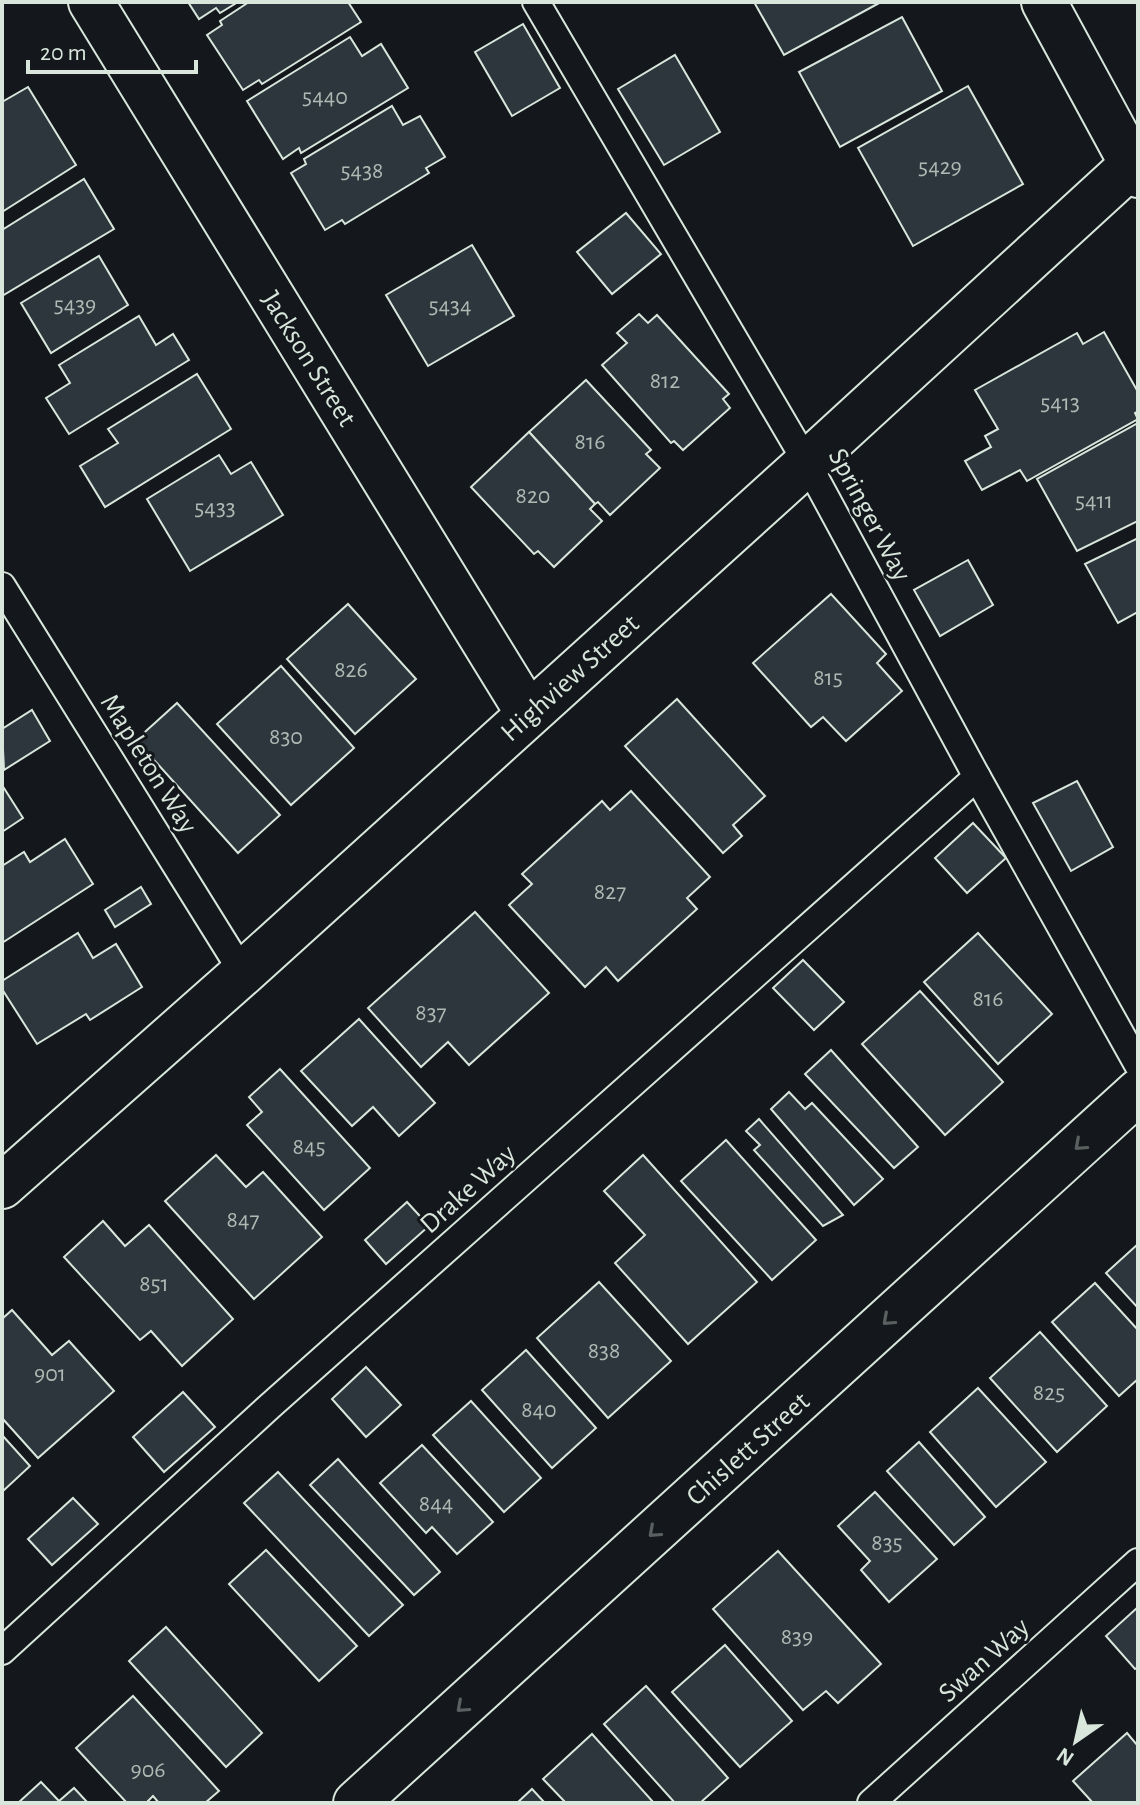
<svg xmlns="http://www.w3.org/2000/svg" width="1140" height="1805" font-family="'Alegreya Sans',sans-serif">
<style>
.building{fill:#2c363c;stroke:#d8e6dc;stroke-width:2}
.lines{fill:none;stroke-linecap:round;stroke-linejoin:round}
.lane-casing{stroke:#d8e6dc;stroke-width:30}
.street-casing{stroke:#d8e6dc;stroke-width:48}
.secondary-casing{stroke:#d8e6dc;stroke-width:48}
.lane{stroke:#14181c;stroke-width:26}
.street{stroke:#14181c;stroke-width:44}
.secondary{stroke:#14181c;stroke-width:44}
.oneway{stroke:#59605f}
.labels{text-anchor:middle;stroke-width:6;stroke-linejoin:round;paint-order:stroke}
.number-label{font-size:24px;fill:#adbab4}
.street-label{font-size:28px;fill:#d8e6dc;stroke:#14181c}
</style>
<rect width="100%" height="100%" fill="#14181c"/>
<g class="building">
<path d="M188,2H238L220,13L216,8L199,19Z"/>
<path d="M249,2H348L361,22L262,84L259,80L243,90L207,35L222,25L220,21Z"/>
<path d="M754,2H881L784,55Z"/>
<path d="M902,17L942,91L840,147L799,72Z"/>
<path d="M523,24L560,88L512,116L475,52Z"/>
<path d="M350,37L362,56L381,44L408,88L301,153L299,148L283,159L247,101Z"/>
<path d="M675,55L720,132L664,165L618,89Z"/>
<path d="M968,86L1023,184L913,246L858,148Z"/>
<path d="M28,87L76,165L2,212V102Z"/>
<path d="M392,106L403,125L420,116L445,157L426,168L429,173L345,224L342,220L325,230L291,173L306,164L304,159Z"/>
<path d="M84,179L114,229L2,296V230Z"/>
<path d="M626,213L661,254L612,294L577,252Z"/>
<path d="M472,245L514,316L428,366L386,295Z"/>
<path d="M99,256L128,305L51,353L21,303Z"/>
<path d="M639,314L648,323L657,315L729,394L723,399L730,408L683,450L674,441L671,443L602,365L627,343L617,333Z"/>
<path d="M139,316L156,345L173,334L189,360L69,434L46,398L70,383L59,365Z"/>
<path d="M1104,332L1138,392V411L1135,413L1138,419L1027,481L1020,470L982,490L965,461L991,447L985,436L998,429L975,390L1077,333L1083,344Z"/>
<path d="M197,374L231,429L105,507L80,466L118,443L108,429Z"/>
<path d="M586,380L651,450L646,454L660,468L610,515L598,502L595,504L529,432Z"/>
<path d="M1138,423V521L1077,551L1037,479Z"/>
<path d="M529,432L595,504L590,509L602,521L554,567L538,551L534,554L471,487Z"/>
<path d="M219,455L231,474L251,462L283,515L190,571L147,499Z"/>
<path d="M1138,538V612L1118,623L1085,564Z"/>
<path d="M968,560L993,605L940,636L914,590Z"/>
<path d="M831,594L886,654L877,663L902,691L846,741L823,717L811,727L753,663Z"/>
<path d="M348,604L416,679L355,734L287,659Z"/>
<path d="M281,666L354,748L291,805L217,724Z"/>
<path d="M677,699L765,796L733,825L742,836L723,853L625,746Z"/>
<path d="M177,703L280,815L238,853L136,740Z"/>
<path d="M32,710L50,741L4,770L2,729Z"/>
<path d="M1077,781L1113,847L1071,871L1033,803Z"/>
<path d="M2,785L23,818L2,832Z"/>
<path d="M631,791L710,877L687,898L697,909L618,981L606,967L585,987L509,905L532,884L522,874L602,801L610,810Z"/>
<path d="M973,823L1006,858L967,893L935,858Z"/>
<path d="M65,839L93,884L2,943V866L24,852L30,862Z"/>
<path d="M141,887L151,904L115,927L105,910Z"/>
<path d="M475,912L549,993L469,1065L448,1042L421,1067L368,1008Z"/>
<path d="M78,933L93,958L116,944L142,987L90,1020L86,1014L37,1044L2,989V981Z"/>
<path d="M978,933L1052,1014L998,1064L924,982Z"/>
<path d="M803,960L844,1002L814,1030L773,988Z"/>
<path d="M920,991L1003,1082L945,1135L862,1044Z"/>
<path d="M359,1019L435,1103L399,1136L373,1107L352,1126L301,1071Z"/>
<path d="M831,1050L918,1147L894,1168L805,1074Z"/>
<path d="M280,1069L370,1168L324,1210L247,1125L262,1112L249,1097Z"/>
<path d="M789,1092L805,1109L812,1103L883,1179L854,1205L771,1109Z"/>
<path d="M759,1119L843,1215L823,1226L754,1150L760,1145L746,1131Z"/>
<path d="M726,1140L816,1240L772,1280L681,1181Z"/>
<path d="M216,1155L246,1187L263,1172L322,1237L254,1299L165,1201Z"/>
<path d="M643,1155L757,1282L688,1344L615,1263L645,1235L604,1191Z"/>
<path d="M407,1202L429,1226L386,1264L365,1240Z"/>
<path d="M103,1221L125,1246L149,1225L233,1319L182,1366L151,1331L140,1340L64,1257Z"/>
<path d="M1138,1244V1308L1106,1273Z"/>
<path d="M599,1282L671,1361L608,1418L537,1338Z"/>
<path d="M1095,1283L1138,1330V1379L1119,1396L1052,1322Z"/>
<path d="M12,1310L52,1355L69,1341L114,1391L38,1458L2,1418V1319Z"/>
<path d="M1040,1332L1107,1406L1057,1452L990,1378Z"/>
<path d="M526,1350L596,1428L552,1468L482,1390Z"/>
<path d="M366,1367L401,1405L366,1437L332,1399Z"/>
<path d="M978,1388L1046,1462L996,1507L930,1432Z"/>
<path d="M183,1392L215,1427L164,1472L133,1437Z"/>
<path d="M471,1401L541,1478L504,1512L433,1435Z"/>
<path d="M2,1435L30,1466L2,1492Z"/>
<path d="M919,1442L985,1517L954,1545L887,1471Z"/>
<path d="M422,1445L493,1522L457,1554L432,1527L426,1533L380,1483Z"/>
<path d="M338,1459L440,1572L414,1595L310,1485Z"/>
<path d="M278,1472L403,1605L369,1636L244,1503Z"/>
<path d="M875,1492L937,1559L889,1602L861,1570L870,1561L838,1526Z"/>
<path d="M73,1498L98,1524L52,1565L28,1539Z"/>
<path d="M266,1550L357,1646L319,1681L229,1584Z"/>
<path d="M778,1551L881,1664L838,1703L826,1691L803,1710L713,1609Z"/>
<path d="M1138,1607V1667L1135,1669L1106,1636Z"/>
<path d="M166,1627L262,1733L226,1767L129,1661Z"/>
<path d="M725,1645L792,1721L740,1767L672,1692Z"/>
<path d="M646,1686L728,1778L700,1803H675L604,1724Z"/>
<path d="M133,1696L219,1791L205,1803H159L153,1796L146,1803H127L76,1748Z"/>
<path d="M1127,1733L1138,1746V1803H1093L1073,1781Z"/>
<path d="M592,1734L654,1803H566L543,1779Z"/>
<path d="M41,1782L59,1801L74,1788L88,1803H18Z"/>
<path d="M532,1789L545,1803H517Z"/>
</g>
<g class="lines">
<g class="lane-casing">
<g id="lane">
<path d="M536,2L807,463L977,777L1138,1065"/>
<path d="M2,586L243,973"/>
<path d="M2,1651L270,1406L977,777"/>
<path d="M871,1803L1138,1562"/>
</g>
</g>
<g class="street-casing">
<g id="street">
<path d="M91,2L528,713"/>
<path d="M2,1186L243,973L807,463L1132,165"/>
<path d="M356,1803L1138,1092"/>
</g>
</g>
<g class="secondary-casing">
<path id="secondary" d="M1044,2L1138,175"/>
</g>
<use href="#lane" class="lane"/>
<use href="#street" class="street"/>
<use href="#secondary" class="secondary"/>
</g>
<defs><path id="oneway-chevron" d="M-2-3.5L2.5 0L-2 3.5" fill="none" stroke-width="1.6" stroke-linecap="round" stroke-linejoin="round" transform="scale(2)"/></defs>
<g class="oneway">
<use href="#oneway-chevron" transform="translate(1080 1145) rotate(138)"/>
<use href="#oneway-chevron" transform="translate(888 1320) rotate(138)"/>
<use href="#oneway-chevron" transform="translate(654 1532) rotate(138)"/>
<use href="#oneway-chevron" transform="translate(462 1707) rotate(138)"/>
</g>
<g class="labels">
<g class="number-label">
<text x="325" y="104">5440</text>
<text x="940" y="174">5429</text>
<text x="362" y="178">5438</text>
<text x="75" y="312">5439</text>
<text x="450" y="313">5434</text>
<text x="665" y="388">812</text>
<text x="1060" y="410">5413</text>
<text x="590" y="449">816</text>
<text x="533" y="503">820</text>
<text x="1094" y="508">5411</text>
<text x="215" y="515">5433</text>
<text x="351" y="677">826</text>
<text x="828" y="685">815</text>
<text x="286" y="744">830</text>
<text x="610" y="899">827</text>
<text x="988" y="1006">816</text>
<text x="431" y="1020">837</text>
<text x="309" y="1154">845</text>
<text x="243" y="1227">847</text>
<text x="154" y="1291">851</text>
<text x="604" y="1358">838</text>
<text x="50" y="1381">901</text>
<text x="1049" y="1400">825</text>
<text x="539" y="1417">840</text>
<text x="436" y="1511">844</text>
<text x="887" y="1550">835</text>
<text x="797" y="1644">839</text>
<text x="148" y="1777">906</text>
</g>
<g class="street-label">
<text transform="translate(310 358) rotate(58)" y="10">Jackson Street</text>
<text transform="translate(871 514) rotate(62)" y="10">Springer Way</text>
<text transform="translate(569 677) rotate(-42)" y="10">Highview Street</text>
<text transform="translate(150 763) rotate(58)" y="10">Mapleton Way</text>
<text transform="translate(467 1188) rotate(-42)" y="10">Drake Way</text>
<text transform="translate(747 1448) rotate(-42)" y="10">Chislett Street</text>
<text transform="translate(983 1659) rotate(-42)" y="10">Swan Way</text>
</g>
</g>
<rect width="1140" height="1805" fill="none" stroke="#d8e6dc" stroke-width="8"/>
<g transform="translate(1076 1741) rotate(214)" stroke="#14181c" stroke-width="6" paint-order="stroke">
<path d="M0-6L14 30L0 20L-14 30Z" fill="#d8e6dc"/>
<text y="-12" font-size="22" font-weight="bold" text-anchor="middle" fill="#d8e6dc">N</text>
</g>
<path d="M28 60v12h168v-12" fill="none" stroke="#d8e6dc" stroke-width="4"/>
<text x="40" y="60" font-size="24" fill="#d8e6dc" stroke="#14181c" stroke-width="6" paint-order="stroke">20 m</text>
</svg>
